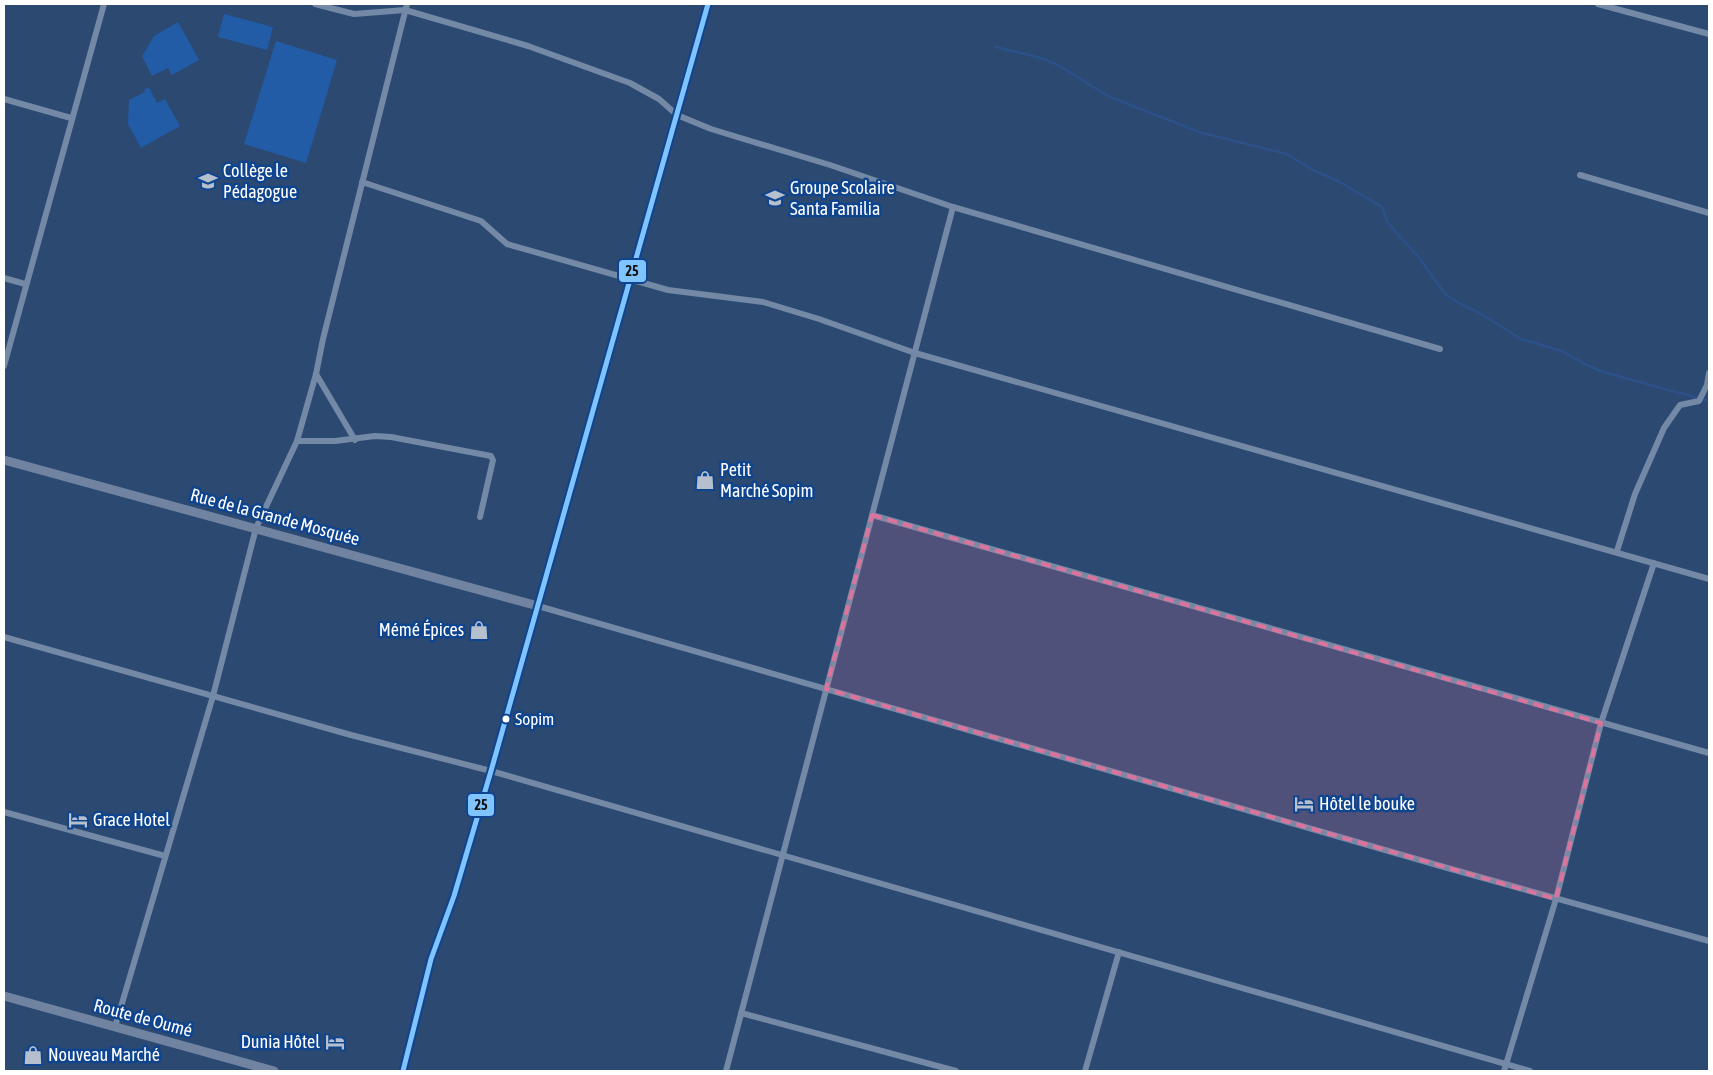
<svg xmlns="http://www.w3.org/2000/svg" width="1713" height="1075" font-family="'Asap Condensed',sans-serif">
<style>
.green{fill:#225ba6}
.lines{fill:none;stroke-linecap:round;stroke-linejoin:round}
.stream{stroke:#2b5188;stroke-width:2.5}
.street{stroke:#7389a5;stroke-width:6}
.secondary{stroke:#7084a2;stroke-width:9}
.bus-1-casing{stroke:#0f448f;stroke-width:9}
.bus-1{stroke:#80c4ff;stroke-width:5}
.marked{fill:#da749d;fill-opacity:0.2;stroke:#da749d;stroke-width:4;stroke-dasharray:10 6;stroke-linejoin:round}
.bus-dot{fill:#fff;stroke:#0f448f;stroke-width:2}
.labels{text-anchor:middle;stroke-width:5;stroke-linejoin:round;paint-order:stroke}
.bus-label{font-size:17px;fill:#fff;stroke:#0f448f;text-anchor:start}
.poi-label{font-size:18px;fill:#fff;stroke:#0f448f;text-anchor:start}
.street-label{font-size:18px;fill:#fff;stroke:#0f448f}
.line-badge{stroke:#0f448f;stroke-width:2}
.pale-badge-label{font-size:14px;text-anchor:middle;font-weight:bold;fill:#111}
</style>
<rect width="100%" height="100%" fill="#2c4972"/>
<g class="green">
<path d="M224,14L273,27L267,50L218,37Z"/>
<path d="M178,22L199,60L172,75L168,68L152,76L142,56L154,36Z"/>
<path d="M276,41L337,60L306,163L244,144Z"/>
<path d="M149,87L157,103L165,99L180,126L141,148L128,124L129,100L145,92L144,90Z"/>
</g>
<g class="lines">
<path class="stream" d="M996,47L1041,58L1058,65L1108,96L1199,132L1287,154L1313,170L1338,181L1382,207L1387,221L1397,234L1418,256L1445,294L1457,302L1483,315L1521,339L1562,351L1589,366L1603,372L1709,401"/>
<g class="street">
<path d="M315,4L354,14L405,10L528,46L630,83L659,99L677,115L711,129L830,165L953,207L1440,349"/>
<path d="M1598,4L1709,34"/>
<path d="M4,99L71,118"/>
<path d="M1580,175L1709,213"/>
<path d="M362,182L481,221L507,244L668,290L763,302L819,319L915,353L1709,579"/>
<path d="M4,278L25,284"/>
<path d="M4,366L104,4"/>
<path d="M316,374L355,440"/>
<path d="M297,441H335L375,436L391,437L491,456L493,460L480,517"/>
<path d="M872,515L1709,753"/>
<path d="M1617,551L1635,494L1664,428L1680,405L1699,401L1707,385L1709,373"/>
<path d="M538,606L1444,867L1709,941"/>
<path d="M4,637L351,735L491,771L1530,1071"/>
<path d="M4,812L165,856"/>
<path d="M741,1013L956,1071"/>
<path d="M115,1027L213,696L256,528L297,441L316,374L323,339L407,4"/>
<path d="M403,1071L431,959L454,896L491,771L708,4"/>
<path d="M726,1071L953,207"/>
<path d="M1085,1071L1119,952"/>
<path d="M1504,1071L1556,899L1601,723L1654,563"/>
</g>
<g class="secondary">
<path d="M4,460L538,606"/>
<path d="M4,996L274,1071"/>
</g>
<g class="bus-1-casing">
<path id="bus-1" d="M403,1071L431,959L454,896L491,771L708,4"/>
</g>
<use href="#bus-1" class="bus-1"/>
</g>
<path class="marked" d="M872,515L1601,723L1556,899L826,689Z"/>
<defs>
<g id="school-bare" transform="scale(1.5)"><path d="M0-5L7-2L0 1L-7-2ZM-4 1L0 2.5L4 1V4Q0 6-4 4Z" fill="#b5bfce" stroke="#0f448f" stroke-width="2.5" paint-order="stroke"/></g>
<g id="shop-bare" transform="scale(1.5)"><path d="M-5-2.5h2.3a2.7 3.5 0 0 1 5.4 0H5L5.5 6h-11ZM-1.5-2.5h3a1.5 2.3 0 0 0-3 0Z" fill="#b5bfce" stroke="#0f448f" stroke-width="2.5" paint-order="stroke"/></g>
<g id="hotel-bare" transform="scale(1.5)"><path d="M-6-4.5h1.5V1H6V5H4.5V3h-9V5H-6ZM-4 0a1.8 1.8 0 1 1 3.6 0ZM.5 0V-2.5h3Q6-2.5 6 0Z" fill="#b5bfce" stroke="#0f448f" stroke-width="2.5" paint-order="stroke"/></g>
</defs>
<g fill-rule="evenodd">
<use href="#school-bare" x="208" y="181"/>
<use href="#school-bare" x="775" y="198"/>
<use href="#shop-bare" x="705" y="480"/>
<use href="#shop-bare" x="479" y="630"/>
<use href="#hotel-bare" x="1304" y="804"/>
<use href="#hotel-bare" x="78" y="820"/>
<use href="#hotel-bare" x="335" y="1042"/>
<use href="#shop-bare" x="33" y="1055"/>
</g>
<circle class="bus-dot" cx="506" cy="719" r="4.5"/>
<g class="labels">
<g class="bus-label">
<text x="515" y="725">Sopim</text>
</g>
<g class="poi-label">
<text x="223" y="177">Collège le<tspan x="223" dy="21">Pédagogue</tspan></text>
<text x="790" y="194">Groupe Scolaire<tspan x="790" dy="21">Santa Familia</tspan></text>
<text x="720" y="476">Petit<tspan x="720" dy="21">Marché Sopim</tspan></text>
<text x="464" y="636" text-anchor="end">Mémé Épices</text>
<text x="1319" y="810">Hôtel le bouke</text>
<text x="93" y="826">Grace Hotel</text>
<text x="320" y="1048" text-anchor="end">Dunia Hôtel</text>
<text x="48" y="1061">Nouveau Marché</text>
</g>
<g class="street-label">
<text transform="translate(275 517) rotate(15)" y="6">Rue de la Grande Mosquée</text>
<text transform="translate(143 1018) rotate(15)" y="6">Route de Oumé</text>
</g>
</g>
<g class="line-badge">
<rect x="618" y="259" width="29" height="24" rx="5" fill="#80c4ff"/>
<rect x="467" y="793" width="28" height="24" rx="5" fill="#80c4ff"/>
</g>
<g class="pale-badge-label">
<text x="632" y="276">25</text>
<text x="481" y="810">25</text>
</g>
<rect width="1713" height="1075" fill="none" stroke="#ffffff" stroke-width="10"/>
</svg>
